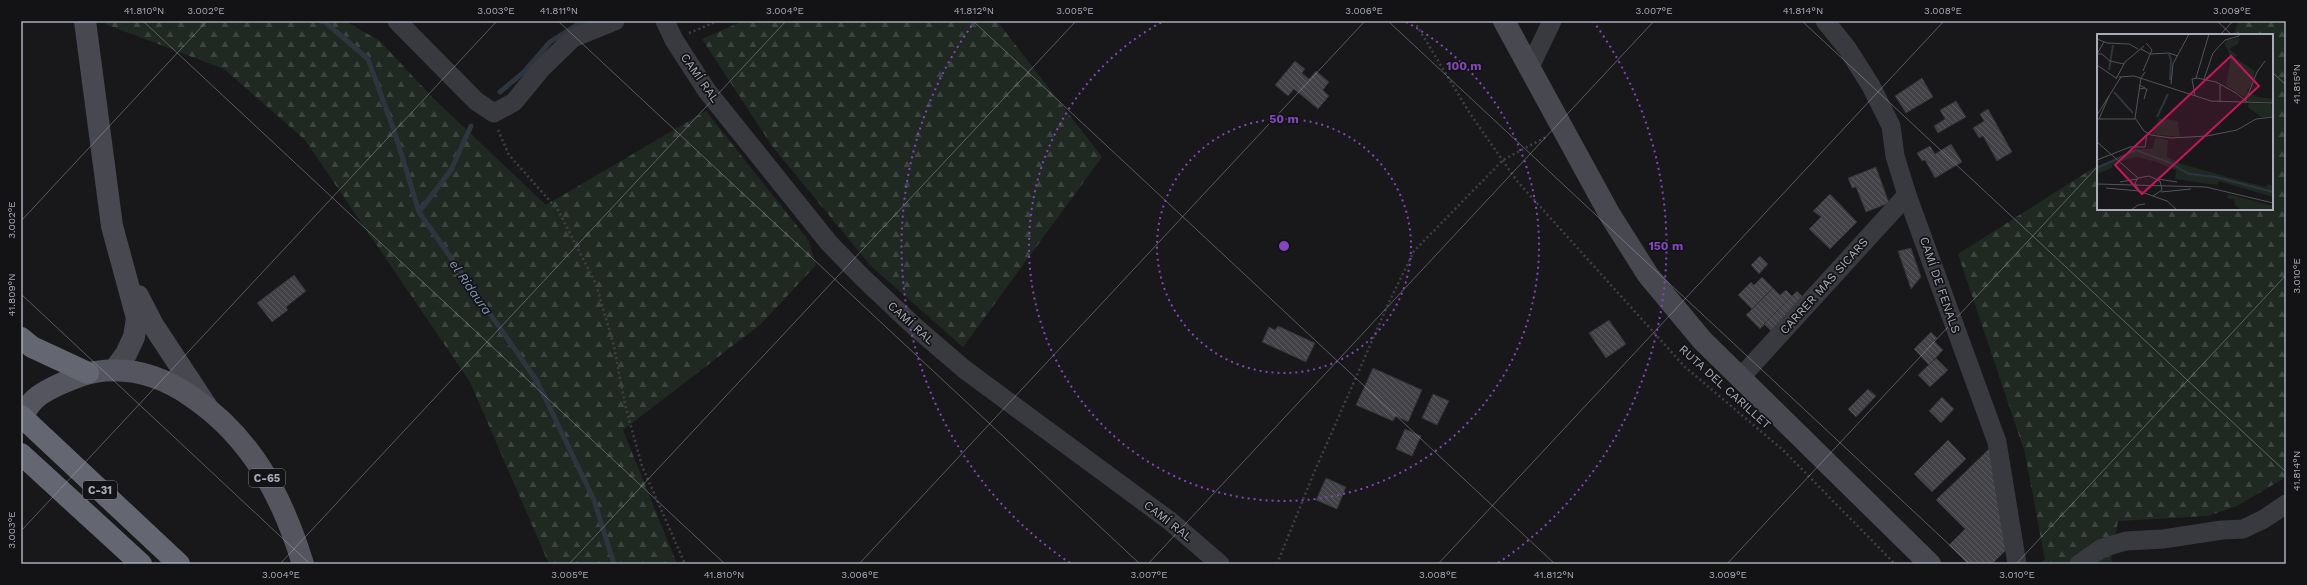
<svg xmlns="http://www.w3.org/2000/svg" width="2307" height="585" font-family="'Work Sans',sans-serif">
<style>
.forest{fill:url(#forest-firs)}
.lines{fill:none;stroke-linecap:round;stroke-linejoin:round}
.stream{stroke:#2d353f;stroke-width:5}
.building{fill:url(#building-back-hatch);stroke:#323236}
.path{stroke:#3f4047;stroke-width:2.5;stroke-dasharray:2 3;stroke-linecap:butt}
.street{stroke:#393940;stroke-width:19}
.secondary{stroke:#474850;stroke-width:22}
.primary{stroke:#54555f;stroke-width:22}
.highway{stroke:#646671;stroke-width:22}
.highway-bridge{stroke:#646671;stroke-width:22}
.ticks{fill:none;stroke:#a9adbb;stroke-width:1;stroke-opacity:0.45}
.ring{fill:none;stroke:#8446be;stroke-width:2;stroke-dasharray:2 4}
.labels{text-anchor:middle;stroke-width:3.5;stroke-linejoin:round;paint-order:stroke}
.shield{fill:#131315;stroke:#7c7f89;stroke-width:1}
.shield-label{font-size:11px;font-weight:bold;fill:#a9adbb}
.street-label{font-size:12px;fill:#a9adbb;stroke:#131315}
.water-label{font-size:13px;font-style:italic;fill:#7f96b7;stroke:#131315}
.inset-river{fill:none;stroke:#2d353f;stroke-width:2}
.inset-road{fill:none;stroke:#52545a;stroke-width:1}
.view{fill:#c2185b;fill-opacity:0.15;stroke:#c2185b;stroke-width:2}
.inset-edge{fill:none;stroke:#a9adbb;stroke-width:2}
.centre{fill:#8446be;stroke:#131315;stroke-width:2}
.ring-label{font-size:12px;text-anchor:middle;font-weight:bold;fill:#8446be;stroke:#131315;stroke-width:3.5;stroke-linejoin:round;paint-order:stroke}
.neatline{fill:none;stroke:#a9adbb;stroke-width:1.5}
.ticks-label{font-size:10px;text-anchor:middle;fill:#a9adbb}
</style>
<defs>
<pattern id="forest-firs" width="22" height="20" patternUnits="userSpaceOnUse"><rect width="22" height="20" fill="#1f2922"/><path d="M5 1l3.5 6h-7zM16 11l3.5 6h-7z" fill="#3d4540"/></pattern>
<pattern id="building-back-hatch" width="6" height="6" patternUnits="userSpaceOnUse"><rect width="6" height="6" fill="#424247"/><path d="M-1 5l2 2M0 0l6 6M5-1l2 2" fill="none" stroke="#5a5b60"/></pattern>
</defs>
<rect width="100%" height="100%" fill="#18181a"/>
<g class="forest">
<path d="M105,21H345L380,41L432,97L546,205L706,111L809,241L816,265L761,324L623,430L677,564H549L470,382L305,140L224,69L105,24Z"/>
<path d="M743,21H997L1102,157L963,347L870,265L772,146L702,39Z"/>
<path d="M2239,21H2286V477L2237,506L2208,516L2118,521L2111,560L2114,564H2037L2045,560L2025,453L1958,254L2098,165V209H2272V35H2233Z"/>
</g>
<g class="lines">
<g class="stream">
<path d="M321,21L325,22L368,59L396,136L419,212L537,381L594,500L614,564"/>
<path d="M500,92L524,72L550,42L583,21"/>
<path d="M419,212L451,170L471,126"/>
</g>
</g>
<g class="building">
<path d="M1295,61L1305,69L1302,73L1309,79L1316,71L1329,82L1323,90L1329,96L1318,109L1294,89L1288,96L1275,85Z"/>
<path d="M1922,78L1933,97L1906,113L1895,96Z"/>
<path d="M1956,101L1966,117L1938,133L1934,126L1945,119L1940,110Z"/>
<path d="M1988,109L2012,152L1997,161L1983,136L1979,138L1973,128L1984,121L1980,114Z"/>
<path d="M1951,144L1962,162L1935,178L1925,160L1922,161L1917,153L1930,146L1935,154Z"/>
<path d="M1876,167L1889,203L1866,212L1856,187L1852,188L1848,178Z"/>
<path d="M1830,194L1857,222L1830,249L1809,229L1821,217L1813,211Z"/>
<path d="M1911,248L1921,277L1911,289L1898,251Z"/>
<path d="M1760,256L1768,264L1759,274L1751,265Z"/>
<path d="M294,275L306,291L286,307L288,310L272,322L257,303Z"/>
<path d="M1762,277L1773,288L1752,309L1738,295L1751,282L1754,285Z"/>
<path d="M1773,288L1780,295L1786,290L1792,296L1760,329L1746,315Z"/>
<path d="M1797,291L1804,298L1772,332L1764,324Z"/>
<path d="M1609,320L1626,344L1606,358L1589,333Z"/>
<path d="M1278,326L1315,343L1306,362L1262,342L1269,327L1275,330Z"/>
<path d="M1931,332L1937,338L1934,341L1943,350L1929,365L1914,349Z"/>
<path d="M1936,358L1948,370L1930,387L1918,375Z"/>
<path d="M1373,368L1422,390L1408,422L1396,416L1393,421L1356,405Z"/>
<path d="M1868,389L1876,396L1856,417L1848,409Z"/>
<path d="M1433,394L1449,401L1437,425L1422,418Z"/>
<path d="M1942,397L1954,409L1941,423L1929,411Z"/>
<path d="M1405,429L1421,436L1412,456L1396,449Z"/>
<path d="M1948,440L1966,459L1932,492L1914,474Z"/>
<path d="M1991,447L2008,548L1992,564H1968L1949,545L1965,529L1936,500Z"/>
<path d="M1326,478L1346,487L1337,509L1316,500Z"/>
</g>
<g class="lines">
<g class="path">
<path d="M1414,21L1469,112L1517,181L1685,367L1783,450L1895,564"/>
<path d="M689,33L718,21"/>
<path d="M498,130L509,155L558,210L596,284L614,346L625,405L642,466L685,564"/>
<path d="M1277,564L1313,475L1390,300L1414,251L1503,160L1546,137"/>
</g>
<g class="street">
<path d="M397,21L476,101L494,113L514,102L542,68L573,38L615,21"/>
<path d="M665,21L674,40L707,91L829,243L863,278L914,326L964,369L1170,521L1220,564"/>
<path d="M1825,21L1847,48L1871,86L1891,126L1895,156L1907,195L1997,442L2017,564"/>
<path d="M1530,67L1552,21"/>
<path d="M1741,377L1907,195"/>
<path d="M2079,564L2102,548L2126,541L2163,539L2222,530L2243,529L2264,519L2286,504"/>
</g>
<g class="secondary">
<path d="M85,21L112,226L137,318L134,337L126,354L115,369"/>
<path d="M1504,21L1610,215L1648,275L1702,340L1930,564"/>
<path d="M138,296L153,325L207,407"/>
</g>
<path class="primary" d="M21,419C25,412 29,404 35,399C45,389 81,374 95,372C131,366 162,376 192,397C252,438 282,496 303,564"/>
<g class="highway">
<path d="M21,338L32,347L88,373"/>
<path d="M21,454L141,564"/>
</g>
<path class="highway-bridge" d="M21,416L179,564"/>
</g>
<path class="ticks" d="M143,21L725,564M558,21L1140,564M973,21L1555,564M1388,21L1970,564M1802,21L2286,472M2217,21L2232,35M2220,35L2233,21M2272,72L2286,85M21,221L207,21M21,294L310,564M21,531L497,21M280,564L786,21M569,564L1076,21M859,564L1365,21M1148,564L1654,21M1438,564L1944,21M1727,564L2098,166M2016,564L2286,275"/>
<g class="ring">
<circle cx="1284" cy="246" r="127"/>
<path d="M1406 22A255 255 0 1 1 1162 22"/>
<path d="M1070 563A382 382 0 0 1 975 21M1593 21A382 382 0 0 1 1498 563"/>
</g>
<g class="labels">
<g class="shield">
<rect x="249" y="469" width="36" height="18" rx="3"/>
<rect x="83" y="481" width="34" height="18" rx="3"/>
</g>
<g class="shield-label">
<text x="267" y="482">C-65</text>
<text x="100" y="494">C-31</text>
</g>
<g class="street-label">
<text transform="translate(700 78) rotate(55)" y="4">CAMÍ RAL</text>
<text transform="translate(1940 285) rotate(71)" y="4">CAMÍ DE FENALS</text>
<text transform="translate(1824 286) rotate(-48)" y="4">CARRER MAS SICARS</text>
<text transform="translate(911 323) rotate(42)" y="4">CAMÍ RAL</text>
<text transform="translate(1725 387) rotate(42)" y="4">RUTA DEL CARILLET</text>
<text transform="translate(1168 521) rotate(38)" y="4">CAMÍ RAL</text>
</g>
<g class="water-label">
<text transform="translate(471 287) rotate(55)" y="5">el Ridaura</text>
</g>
</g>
<g transform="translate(2097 34)">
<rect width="176" height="176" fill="#18181a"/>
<path d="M143,4L141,10L132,15L140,21L138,24L158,37L155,51L149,57L161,63L176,65V68H146L147,63L129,51L133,29L132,18L127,9L130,6ZM152,69L174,70L176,82L164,83L151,73ZM62,84L81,87L83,103L55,100ZM59,103L71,106L70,123L85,130L148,148L169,153L171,150L176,152V163L122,147L120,151L78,145L79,136L59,128L40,123L24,127L20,124L39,115H55ZM18,125L22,128L15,131V134L0,140V132ZM131,160L176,172V176H144L138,171L137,165L130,164Z" fill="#1f2922"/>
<path class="inset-river" d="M72,20L74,26L73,46M12,36L16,11M17,58L36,79M60,83L71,60M0,134L39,116L71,128L92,140L119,143L176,158"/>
<path class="inset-road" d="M0,5L10,9L32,10L41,15M44,15L53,20L72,19L81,22M0,20H5L13,27L27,30M0,20L7,8M0,31L19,44M46,37L55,16L49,9M48,38L44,44L38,84L47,97L54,101L74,104L110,102L140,96L159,85L176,83M22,43L37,42L114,67L176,69M99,44L112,0M19,45L28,28L47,12M107,45L116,19L128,6L142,2V0M74,50L76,30L92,0M123,51V68M42,55L48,54L42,51M98,62L95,45L100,44L119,48L139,59L150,68M47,65L50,55H48M149,66L160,38L168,27M0,81L24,43M0,85H38M2,85L12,62M0,108L41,144M0,126L33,113H48L50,100M61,145L80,148M23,148L40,145M0,150L109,153L176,169M9,154L42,157M64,158L94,155M56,162L65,156L63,147L52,142L41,144L38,149L42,157L70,167M69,166L80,176M34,176L41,171L48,170"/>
<path class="view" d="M134,22L162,52L45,160L18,131Z"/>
<rect width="176" height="176" class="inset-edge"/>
</g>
<circle cx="1284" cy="246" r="6" class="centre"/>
<g class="ring-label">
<text x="1464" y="70">100 m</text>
<text x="1284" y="123">50 m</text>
<text x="1666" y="250">150 m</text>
</g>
<rect width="2307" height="585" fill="none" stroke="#131315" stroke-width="44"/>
<rect x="22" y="22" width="2263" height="541" class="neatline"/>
<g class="ticks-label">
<text x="144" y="14">41.810°N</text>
<text x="206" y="14">3.002°E</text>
<text x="496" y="14">3.003°E</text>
<text x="559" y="14">41.811°N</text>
<text x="785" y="14">3.004°E</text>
<text x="974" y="14">41.812°N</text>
<text x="1075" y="14">3.005°E</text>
<text x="1364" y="14">3.006°E</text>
<text x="1654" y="14">3.007°E</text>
<text x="1803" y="14">41.814°N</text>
<text x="1943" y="14">3.008°E</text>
<text x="2232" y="14">3.009°E</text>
<text transform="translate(2296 84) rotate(-90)" y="4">41.815°N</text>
<text transform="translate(11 220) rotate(-90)" y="4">3.002°E</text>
<text transform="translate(2296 276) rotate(-90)" y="4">3.010°E</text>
<text transform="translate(11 295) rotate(-90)" y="4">41.809°N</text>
<text transform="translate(2296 471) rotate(-90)" y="4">41.814°N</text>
<text transform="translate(11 530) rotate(-90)" y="4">3.003°E</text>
<text x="281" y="578">3.004°E</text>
<text x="570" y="578">3.005°E</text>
<text x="724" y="578">41.810°N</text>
<text x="860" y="578">3.006°E</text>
<text x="1149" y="578">3.007°E</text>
<text x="1438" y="578">3.008°E</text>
<text x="1554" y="578">41.812°N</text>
<text x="1728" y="578">3.009°E</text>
<text x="2017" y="578">3.010°E</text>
</g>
</svg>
